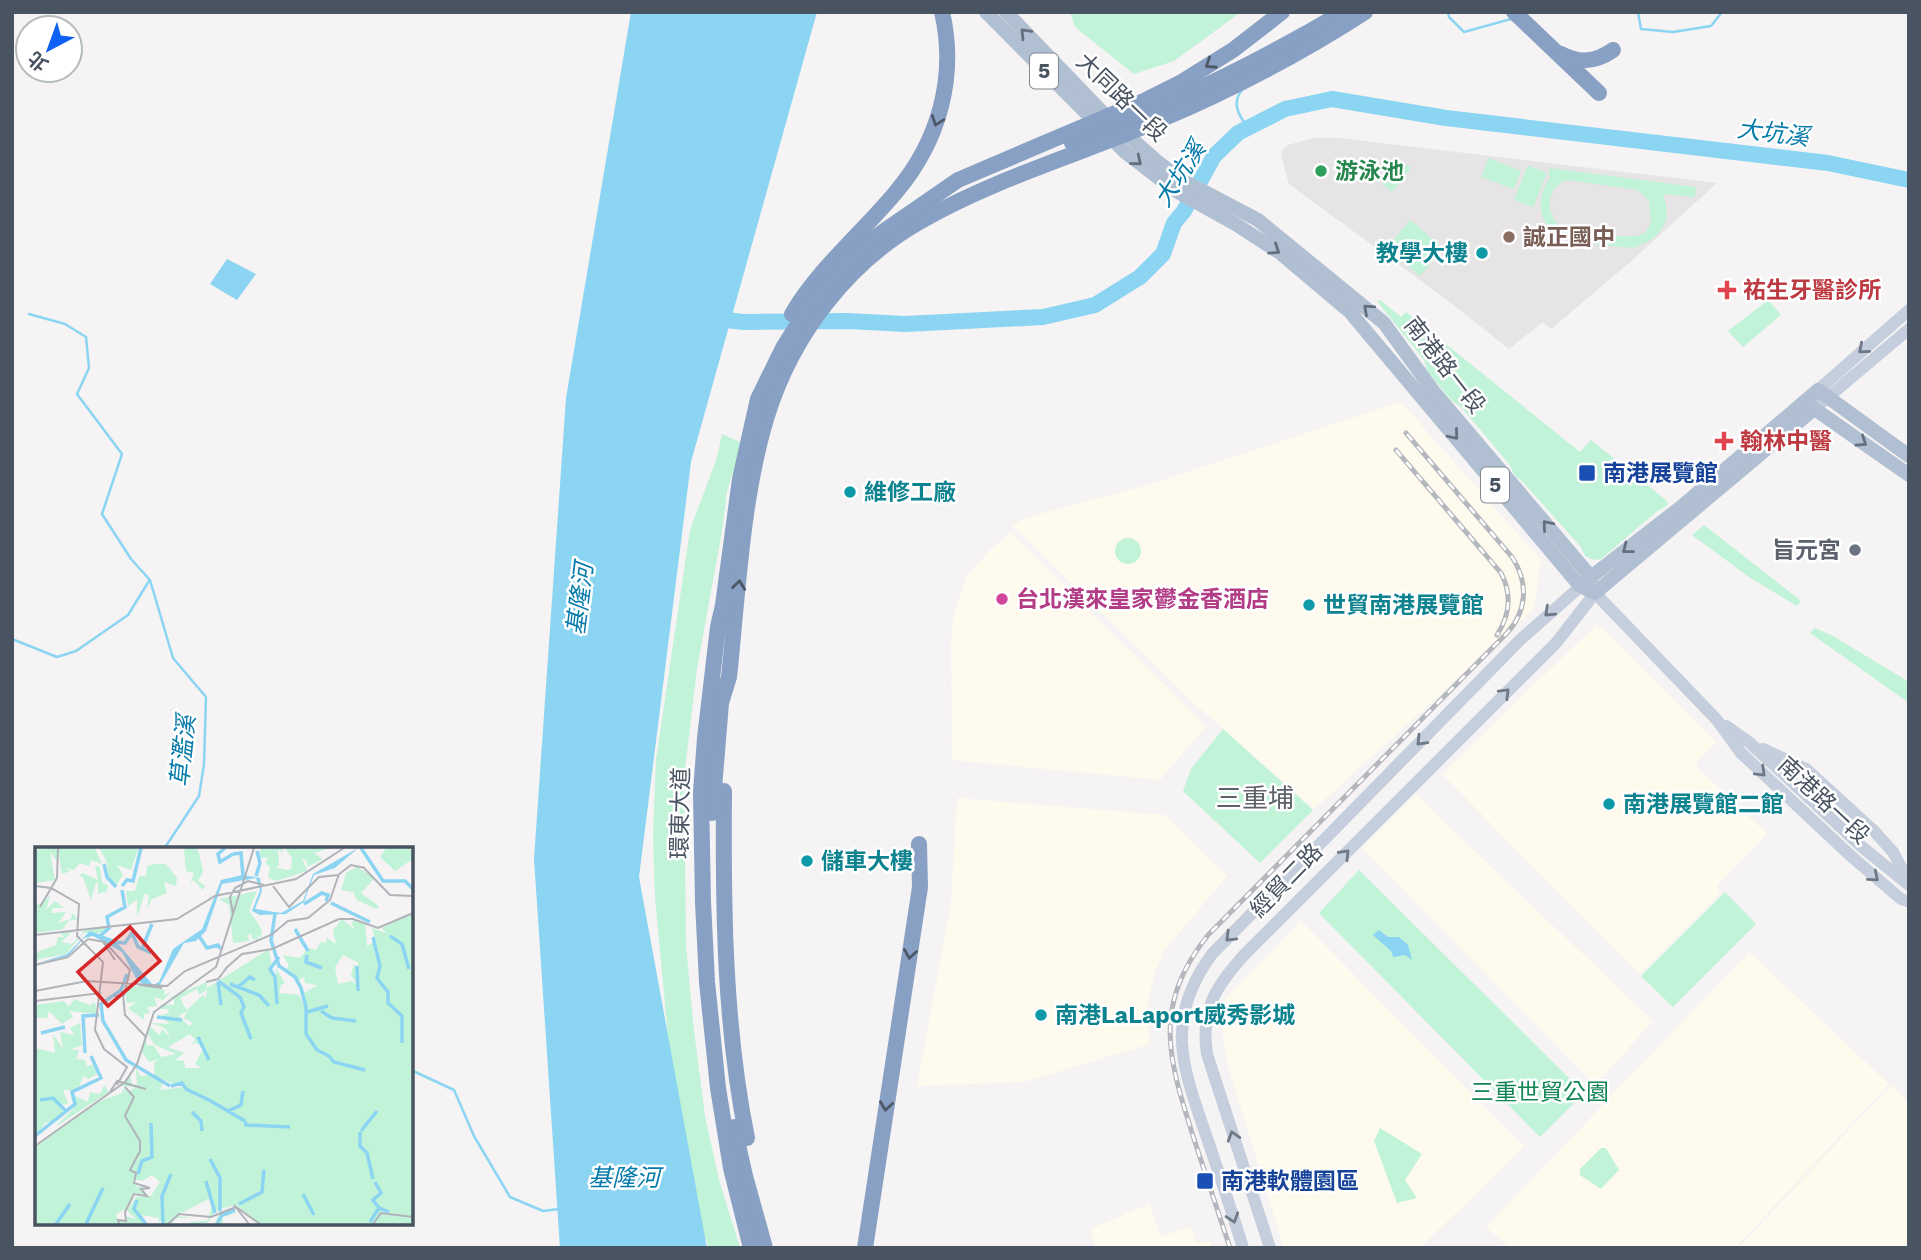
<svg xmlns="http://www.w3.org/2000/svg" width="1921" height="1260" font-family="'Work Sans','Noto Sans TC',sans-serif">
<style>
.commercial{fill:#fefaee}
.education{fill:#e6e4e4}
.green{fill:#c0f3d8;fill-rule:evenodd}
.water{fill:#8bd5f3}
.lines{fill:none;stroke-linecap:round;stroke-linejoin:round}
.stream{stroke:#8bd5f3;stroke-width:2.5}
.river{stroke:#8bd5f3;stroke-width:16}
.secondary{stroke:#c4cedc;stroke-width:12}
.primary{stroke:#b1bfd2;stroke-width:14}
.highway{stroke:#88a0c4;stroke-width:16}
.rail-casing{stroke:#b4b7bd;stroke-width:5}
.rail{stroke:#fff;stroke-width:2.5;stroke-dasharray:8;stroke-linecap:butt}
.oneway{stroke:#636f7e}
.oneway2{stroke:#4c5867}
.oneway3{stroke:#6e7987}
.leisure-dot{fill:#2e9e5b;stroke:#fff;stroke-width:2.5}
.education-dot{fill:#8d6e63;stroke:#fff;stroke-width:2.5}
.culture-dot{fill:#0f9aa8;stroke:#fff;stroke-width:2.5}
.health-dot{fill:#e0444e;stroke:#fff;stroke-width:2.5}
.transit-dot{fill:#1a4fb4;stroke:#fff;stroke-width:2.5}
.worship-dot{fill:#6b7280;stroke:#fff;stroke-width:2.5}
.hotel-dot{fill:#d1479c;stroke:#fff;stroke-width:2.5}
.labels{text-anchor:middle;stroke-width:5;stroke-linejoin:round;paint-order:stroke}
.shield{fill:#fff;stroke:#808791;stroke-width:2}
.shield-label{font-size:21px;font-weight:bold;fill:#495462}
.street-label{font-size:23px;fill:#495462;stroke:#fff}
.leisure-label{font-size:23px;font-weight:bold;fill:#27864d;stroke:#fff;text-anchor:start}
.education-label{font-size:23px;font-weight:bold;fill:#785e54;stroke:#fff;text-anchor:start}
.culture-label{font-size:23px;font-weight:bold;fill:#0d838f;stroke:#fff;text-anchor:start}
.health-label{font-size:23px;font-weight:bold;fill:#be3a42;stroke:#fff;text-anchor:start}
.transit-label{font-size:23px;font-weight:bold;fill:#164399;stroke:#fff;text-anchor:start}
.worship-label{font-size:23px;font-weight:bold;fill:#5b616d;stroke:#fff;text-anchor:end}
.hotel-label{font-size:23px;font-weight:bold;fill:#b23c85;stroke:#fff;text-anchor:start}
.park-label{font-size:23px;fill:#118554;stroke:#fff}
.water-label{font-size:24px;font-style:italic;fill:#047aaa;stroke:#fff}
.quarter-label{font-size:26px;fill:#5e6268;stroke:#fff}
.inset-river{fill:none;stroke:#8bd5f3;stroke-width:3.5}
.inset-road{fill:none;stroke:#b0b3b9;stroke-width:2}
.view{fill:#d62828;fill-opacity:0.15;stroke:#d62828;stroke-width:3.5}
.inset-edge{fill:none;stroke:#495462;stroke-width:3.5}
</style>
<rect width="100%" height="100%" fill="#f5f3f3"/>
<g class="commercial">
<path d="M1401,402L1541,560L1534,609L1314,809L1187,697L1012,525L1029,517L1147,485Z"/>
<path d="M1011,532L1206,726L1160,780L952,760L951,642L954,612L967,575L991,549Z"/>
<path d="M1597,624L1716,742L1695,765L1767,834L1717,886L1720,893L1639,974L1442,774Z"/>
<path d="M1416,795L1653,1021L1595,1085L1362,848Z"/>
<path d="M957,798L1165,815L1227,876L1164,951L1155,972L1147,1007L1150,1044L1024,1082L917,1086L951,903Z"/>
<path d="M1301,921L1524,1146L1420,1248H1284L1227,1063L1222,1028L1225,999Z"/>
<path d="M1749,952L1889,1084L1735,1248H1510L1486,1227Z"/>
<path d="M1891,1085L1909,1103V1248H1738Z"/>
<path d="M1149,1204L1161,1236L1191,1227L1197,1243L1210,1241L1212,1248H1096L1090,1229Z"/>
</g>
<path class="education" d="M1313,138H1339L1717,183L1628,264L1551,329L1543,322L1509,349L1451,303L1289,184L1281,155L1282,150L1288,145Z"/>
<g class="green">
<path d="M1070,12H1241L1174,61L1134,74L1075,27Z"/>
<path d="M1489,158L1521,171L1514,189L1481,177Z"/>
<path d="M1400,160L1411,168L1392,192L1382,184Z"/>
<path d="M1528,165L1547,173L1533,207L1514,200Z"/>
<path d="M1549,168L1696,187L1695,197L1663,194C1673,223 1661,239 1632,248C1603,244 1543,246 1541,207C1540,195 1544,186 1551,177L1549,176ZM1568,180L1638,190L1649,201L1651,223C1648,228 1646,233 1640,235C1631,239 1578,233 1568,230C1544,222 1543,186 1568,180Z"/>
<path d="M1410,220L1443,248L1420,276L1390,251V244Z"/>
<path d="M1380,300L1401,317L1406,312L1580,452L1591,440L1667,501L1668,505L1656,512L1601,559L1594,560L1585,556L1581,547L1522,481L1515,476L1509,464L1462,408L1451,400L1428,372L1424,360L1377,301Z"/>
<path d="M1768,300L1781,315L1743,347L1728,331Z"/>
<path d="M722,434L742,443L727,491L722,531L697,669L684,777L686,945L694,1031L705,1116L719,1180L740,1248H709L698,1216L674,1099L655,898L653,836L656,760L690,530L717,458Z"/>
<path d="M1704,525L1801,601L1797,606L1749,577L1692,535Z"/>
<circle cx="1128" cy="551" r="13"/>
<path d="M1815,628L1833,636L1909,682V703L1810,633Z"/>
<path d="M1223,729L1313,810L1260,863L1183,791L1191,769Z"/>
<path d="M1359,870L1584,1093L1540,1137L1319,913Z"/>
<path d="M1725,892L1756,924L1673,1007L1641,976Z"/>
<path d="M1380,1128L1422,1154L1405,1180L1417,1198L1397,1203L1374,1141Z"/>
<path d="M1601,1148H1606L1619,1170L1601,1189L1580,1175V1169Z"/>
</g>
<g class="water">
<path d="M631,12H817L691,462L639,877L707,1248H560L534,859L566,398Z"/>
<path d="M227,259L256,274L237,300L210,284Z"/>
<path d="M1379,930L1388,937H1399L1408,945L1412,960L1405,955L1393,957L1392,952L1373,935Z"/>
</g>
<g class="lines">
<g class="stream">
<path d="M1448,12L1449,17L1464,32L1511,19"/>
<path d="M1638,12L1641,29L1673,32L1711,26L1722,12"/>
<path d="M1242,90C1231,103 1239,115 1247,127"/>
<path d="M29,314L65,324L86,337L89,368L77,394L122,454L102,514L131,559L150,580L173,658L206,697L204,764L199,796L164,849"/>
<path d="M12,639L57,657L76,651L128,615L149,581"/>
<path d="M411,1070L454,1090L474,1136L510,1197L543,1211L559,1209"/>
</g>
<path class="river" d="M711,318L743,322L847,321L905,324L1043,317L1095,305L1140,277L1163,254L1174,223L1184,211L1214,156L1238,133L1285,109L1332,99L1446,118L1828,163L1909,180"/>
<g class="secondary">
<path d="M1818,390L1909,310"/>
<path d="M1814,409L1909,329"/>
<path d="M1726,726L1750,743L1862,847L1909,885"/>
<path d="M1763,749L1806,769L1875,832L1893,852L1909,882"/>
<path d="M1243,1248C1232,1212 1220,1176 1208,1141C1184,1070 1162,1022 1212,954L1520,640L1591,577L1595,593L1717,720L1741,753L1852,857L1901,899L1909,902"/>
<path d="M1270,1248L1207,1054C1200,1010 1216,986 1245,954L1556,643L1595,593"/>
</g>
<g class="primary">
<path d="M986,12L1125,152L1174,190L1237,225L1280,253L1350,312L1580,586L1595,593L1814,409"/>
<path d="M1006,12L1107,117L1159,163L1182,180L1258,220L1384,323L1434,392L1591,577L1681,507L1818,390L1909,456"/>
<path d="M1809,405L1909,475"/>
</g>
<g class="highway">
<path d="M1514,12L1599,93"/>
<path d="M1561,54C1580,64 1596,62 1613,50"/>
<path d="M1072,143C1166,107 1256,64 1343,12"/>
<path d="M792,314C820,267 862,233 896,192C939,141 957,77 942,12"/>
<path d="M724,791C723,906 724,1025 747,1138"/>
<path d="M712,813L721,703L729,677C738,592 742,497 767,416C792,335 848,262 921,221C996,178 1081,154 1160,120C1231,90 1300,54 1365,12"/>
<path d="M734,1127L745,1176L765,1248"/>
<path d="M751,1248L731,1168L718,1088L707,982L703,902L701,792L705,738L718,627L723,605L740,479L758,399L783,348L810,305L863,247L884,231L958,180L1146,100L1180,83L1233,50L1282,12"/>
<path d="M865,1248L920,887L919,844"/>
</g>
<g class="rail-casing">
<g id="rail">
<path d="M1396,450L1501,573C1512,594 1510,615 1497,635"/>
<path d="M1230,1248C1218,1211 1205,1173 1193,1136C1168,1057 1152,1006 1208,935L1507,633C1527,611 1529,583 1512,557L1406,433"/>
</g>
</g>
<use href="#rail" class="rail"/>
</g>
<defs><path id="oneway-chevron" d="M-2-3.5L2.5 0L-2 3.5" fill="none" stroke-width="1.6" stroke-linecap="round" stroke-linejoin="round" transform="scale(1.75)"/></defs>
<g class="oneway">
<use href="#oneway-chevron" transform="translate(1025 33) rotate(-134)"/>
<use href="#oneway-chevron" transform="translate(1137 161) rotate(39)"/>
<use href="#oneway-chevron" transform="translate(1275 250) rotate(34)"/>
<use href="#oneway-chevron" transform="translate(1368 309) rotate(-138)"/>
<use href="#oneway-chevron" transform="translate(1454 435) rotate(50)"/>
<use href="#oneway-chevron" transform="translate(1862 442) rotate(34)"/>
<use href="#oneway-chevron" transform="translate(1547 525) rotate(-130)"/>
<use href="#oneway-chevron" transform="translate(1627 549) rotate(142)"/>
</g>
<g class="oneway2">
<use href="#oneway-chevron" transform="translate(1210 64) rotate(147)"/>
<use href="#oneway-chevron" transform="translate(937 121) rotate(109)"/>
<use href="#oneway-chevron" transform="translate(739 585) rotate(-83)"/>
<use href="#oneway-chevron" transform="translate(910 954) rotate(99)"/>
<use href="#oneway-chevron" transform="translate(886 1106) rotate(98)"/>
</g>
<g class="oneway3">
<use href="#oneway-chevron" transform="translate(1863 349) rotate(139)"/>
<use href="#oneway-chevron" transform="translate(1549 612) rotate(137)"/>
<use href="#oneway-chevron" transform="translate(1505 693) rotate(-45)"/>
<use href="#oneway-chevron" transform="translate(1421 741) rotate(134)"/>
<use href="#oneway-chevron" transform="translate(1761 772) rotate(44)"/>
<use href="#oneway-chevron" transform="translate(1345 854) rotate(-46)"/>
<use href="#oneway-chevron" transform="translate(1874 877) rotate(40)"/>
<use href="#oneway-chevron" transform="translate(1230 937) rotate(135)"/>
<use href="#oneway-chevron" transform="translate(1233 1136) rotate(-107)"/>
<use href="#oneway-chevron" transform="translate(1233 1218) rotate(72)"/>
</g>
<circle class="leisure-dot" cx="1321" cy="171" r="7"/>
<circle class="education-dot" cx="1509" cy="237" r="7"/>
<g class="culture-dot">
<circle cx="1482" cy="253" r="7"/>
<circle cx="850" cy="492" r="7"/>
<circle cx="1309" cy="605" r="7"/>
<circle cx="1609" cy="804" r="7"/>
<circle cx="807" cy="861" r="7"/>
<circle cx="1041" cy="1015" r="7"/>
</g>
<g class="health-dot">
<path d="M1723.5 279.5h7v7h7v7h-7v7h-7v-7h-7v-7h7z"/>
<path d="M1720.5 430.5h7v7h7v7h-7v7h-7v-7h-7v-7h7z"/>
</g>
<g class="transit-dot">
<rect x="1578" y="464" width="18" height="18" rx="3.5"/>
<rect x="1196" y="1172" width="18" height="18" rx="3.5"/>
</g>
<circle class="worship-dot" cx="1855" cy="550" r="7"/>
<circle class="hotel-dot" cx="1002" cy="599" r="7"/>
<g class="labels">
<g class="shield">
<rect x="1030" y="53.5" width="28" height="35" rx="5"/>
<rect x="1481" y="467.5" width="28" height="35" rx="5"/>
</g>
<g class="shield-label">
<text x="1044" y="78">5</text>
<text x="1495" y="492">5</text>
</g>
<g class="street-label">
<text transform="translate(1122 97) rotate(44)" y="8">大同路一段</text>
<text transform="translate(1445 365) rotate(52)" y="8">南港路一段</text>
<text transform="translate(1824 800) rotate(43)" y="8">南港路一段</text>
<text transform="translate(680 813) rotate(-89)" y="8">環東大道</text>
<text transform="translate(1286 880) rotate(-46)" y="8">經貿二路</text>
</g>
<g class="leisure-label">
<text x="1335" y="179">游泳池</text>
</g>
<g class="education-label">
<text x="1523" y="245">誠正國中</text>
</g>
<g class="culture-label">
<text x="1468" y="261" text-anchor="end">教學大樓</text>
<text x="864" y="500">維修工廠</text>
<text x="1323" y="613">世貿南港展覽館</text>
<text x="1623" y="812">南港展覽館二館</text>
<text x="821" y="869">儲車大樓</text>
<text x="1055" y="1023">南港LaLaport威秀影城</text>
</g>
<g class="health-label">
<text x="1743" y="298">祐生牙醫診所</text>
<text x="1740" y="449">翰林中醫</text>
</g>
<g class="transit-label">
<text x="1603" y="481">南港展覽館</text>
<text x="1221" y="1189">南港軟體園區</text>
</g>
<g class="worship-label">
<text x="1841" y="558">旨元宮</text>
</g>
<g class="hotel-label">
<text x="1016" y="607">台北漢來皇家鬱金香酒店</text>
</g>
<g class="park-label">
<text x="1540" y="1100">三重世貿公園</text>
</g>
<g class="water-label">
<text transform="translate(1773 133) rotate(7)" y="8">大坑溪</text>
<text transform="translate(1180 174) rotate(-57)" y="8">大坑溪</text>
<text transform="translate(580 599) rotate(-83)" y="8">基隆河</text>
<text transform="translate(183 751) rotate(-84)" y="8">草濫溪</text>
<text x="624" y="1186">基隆河</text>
</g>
<g class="quarter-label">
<text x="1255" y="807">三重埔</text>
</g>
</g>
<g transform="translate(35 847)">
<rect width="378" height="378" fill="#f5f3f3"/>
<path d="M0,1H22V14L15,5L20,33L0,36V4L5,3ZM23,1H60L67,17L56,13L54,19L45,16L39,23L30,21L35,24L27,27ZM64,1L103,2L96,23L82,18L88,28L81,39L73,30L72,15ZM149,1H161L164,6L168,25L163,34L170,39L168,43L158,33L155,38L159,26L151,24ZM225,1H248V5L243,3L244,19L240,20L251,23L256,22L257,11L250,1H296L279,6L288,12L272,20V14L267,11L272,24L241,34L233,30L235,20L230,15L234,11H225ZM351,1H375L378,12L360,24L345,10ZM120,17H131L142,31L141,39L129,35L132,46L117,52L112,62L114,49L110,46L102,70V52L93,59L91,44H100L104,29H111L112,19ZM60,19L65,20L67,36L73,38L72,44L63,47V36L61,35L56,53L48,30L44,29L48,26L63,33ZM322,20L340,31L326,46L341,57L344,60L341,62L322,53L318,45L306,43L311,26ZM222,44L214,63L227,83L226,91L221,87L224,93L217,92L216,86L212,89L215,94L198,96L194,58L184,52ZM15,49L11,63L20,54L29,61H18L16,66L31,65L23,76L36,72L37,66L43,72L33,74L28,82L0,86V55L3,58ZM378,66V377H226L201,358L184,362L188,367L197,363L190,367L202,366L188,370V377H183L189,367L179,377L185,366L182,362L172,376L158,377L154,375L172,374L178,356L174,352L140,369L159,371H141L136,377H129L128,370L123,377L124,371L107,368L111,377H0V300L65,254L87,246L88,241L99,250L94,245L100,240L86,239L95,229L97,238L102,239L101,222L106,229L116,228L128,236L125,243L149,240L120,230L119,216L124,212L114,215L107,205L110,187L112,199L118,198L126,210L141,207L120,198L112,186L116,180L124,188L128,182L131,187L135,189L130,181L116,176L135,177L124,168L129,169L127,168L133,166L134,162H123L113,177L118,168L127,157L139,158V151H134L172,135V141L234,102L241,142V121L249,135L253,134L246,138L244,146L264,148L269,158V146L283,138L270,136L269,130L262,134L256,128L259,124L256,127L253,125L251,122L254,119L248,108L264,111L274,101L281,103L286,95L291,96L292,91L301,97L298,83L307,72L320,83L316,76L320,73L330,77L332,99L338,96L344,106L337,81L351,86L347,81ZM308,108L324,116L322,121L319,117L316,128L322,138L317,134L303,137L300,120ZM162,142L164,148L172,142L171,152L168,148L153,162L149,171L158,176L154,179L144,169L152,164L145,151ZM155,187L161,193L156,197L162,196L168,202L160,217L167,221H150L149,214L140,213L149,206L133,200ZM117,328L125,335L116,349L101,350L92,364L101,372L91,369L92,375L82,374L81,367L94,360L100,346L112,348L106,343L110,339L102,340L99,336L98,332L107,334ZM74,80L65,86H48L31,107L0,113L2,105L21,98L23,90H19H29L26,86L37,85L26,95L37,97L50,83ZM104,139L130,143L129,148L136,145L128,153L119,150L122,159L112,160L115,166L109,167V173L93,161L102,155L91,156V140ZM39,152L55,158L60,155L62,167L34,164L38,170L27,177L14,164L12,171H0V158L29,154L34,160ZM45,176L47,198L34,203H44L41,212L50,213L52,219L58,218L62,227L53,232L48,229L43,243H28L33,257L23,258L32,263L22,274L10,276L0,290V201L20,206L18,187L28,202L25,185L39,188L35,181ZM69,238L74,245L20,280L38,262L40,249L53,255L55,245L65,247Z" fill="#c0f3d8" fill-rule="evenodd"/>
<path d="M323,1L300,21L279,28L269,55L251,67L225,68L217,64L225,43L221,31L187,37L171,84L161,94L149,96L123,141L113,140L102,133L87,105L58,89L49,91L33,109L0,117L32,107L55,84L80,93L118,138L124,135L138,102L167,82L186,33L207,28L225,31L227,44L220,62L246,66L268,54L278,27Z" fill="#8bd5f3"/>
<path class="inset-river" d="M190,1L183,7L185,15L198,7M326,1L348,34H370L378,42M198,7L206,6L208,29M69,17L72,30L81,40M221,29L225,16L222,4M87,39L92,33L98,34L106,1M296,56L335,75M269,57L287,46L293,48L291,54M240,67L236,93L244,119L260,130L266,141L271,160V187M260,82L273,104M65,89L74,81L72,70L90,60L87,43M164,89L172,101L183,98L186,102M355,89L367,97L374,122M338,90L345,119L342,131L353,145V156L367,169V196M80,95L90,96L97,86L103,100L116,106M107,102L117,77M272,108L271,115L287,121M322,119L323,144M92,127L86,143L66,157L68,174L91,213L135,239M183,134L205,150L209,160L206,166L216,192M183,135L186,158M195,137L224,148L234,159M203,140L215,130L220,133M242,157L240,130L235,122L244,110M286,164L297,171L321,174M272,165L293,159M122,170L147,173M6,186L30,180M271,187L282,203L294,209M163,190L174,213M50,206L48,169L64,168M294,209L299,215L330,223M136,239L147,236L151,242L174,253M5,253L18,251L31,264M174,253L210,274M193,264L206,258L208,244M157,265L166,274L167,284M210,274L211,278L255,280M326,284L342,264M325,285V299L332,306L338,332M0,289L40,257L37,245L66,231L56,209M175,312L185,331V364M103,327L107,314L117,310L116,276M171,334L180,366M340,335L346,346L338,353L344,361M268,347L279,368M102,353L99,362L111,377M204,357L227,345L229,323M335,375L344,361L354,365M21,377L35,357M51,377L68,341M128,377L127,349L136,327M182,377L187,368L200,363"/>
<path class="inset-road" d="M328,20L355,48L378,49M0,39L16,41L44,57L42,89L68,115L60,183L69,202L92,220L82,238M238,39L254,60L284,30L303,28L316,18L330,21M5,60L22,31L23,1M198,67L195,50L200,41L213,34L229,38M0,88L142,72L180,49L261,32L309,1M68,95L80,113M0,118L33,110L53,92L70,95L95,123L89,148L79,149M190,122L207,107L237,102L304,72H318L343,81L378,66M171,135L183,132L193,119M104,138L127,141M0,144L52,134L132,139L150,124L236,88L253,74L273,71L295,53L304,27M88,147L90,168L111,190M0,154L66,146M75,245L82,234L111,242M0,299L90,235L102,217L119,165L181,120L219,1M199,358L214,377M84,377L83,373L91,374L90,365L99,347L112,349L106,342L115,341L99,336L101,326L95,323L105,304V294L90,269L99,250L90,240M133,377L144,367L176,370L201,360L225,377M338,377L346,366L378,370"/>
<path class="view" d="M95,80L125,114L73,159L43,125Z"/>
<rect width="378" height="378" class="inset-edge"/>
</g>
<rect width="1921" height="1260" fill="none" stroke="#495462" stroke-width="28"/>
<g transform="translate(49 49) rotate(221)"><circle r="33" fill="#ffffff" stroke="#b6bbc0" stroke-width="2"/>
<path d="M0-5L12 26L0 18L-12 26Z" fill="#0f61f3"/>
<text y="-10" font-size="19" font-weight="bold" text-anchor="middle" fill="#495462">北</text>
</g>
</svg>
